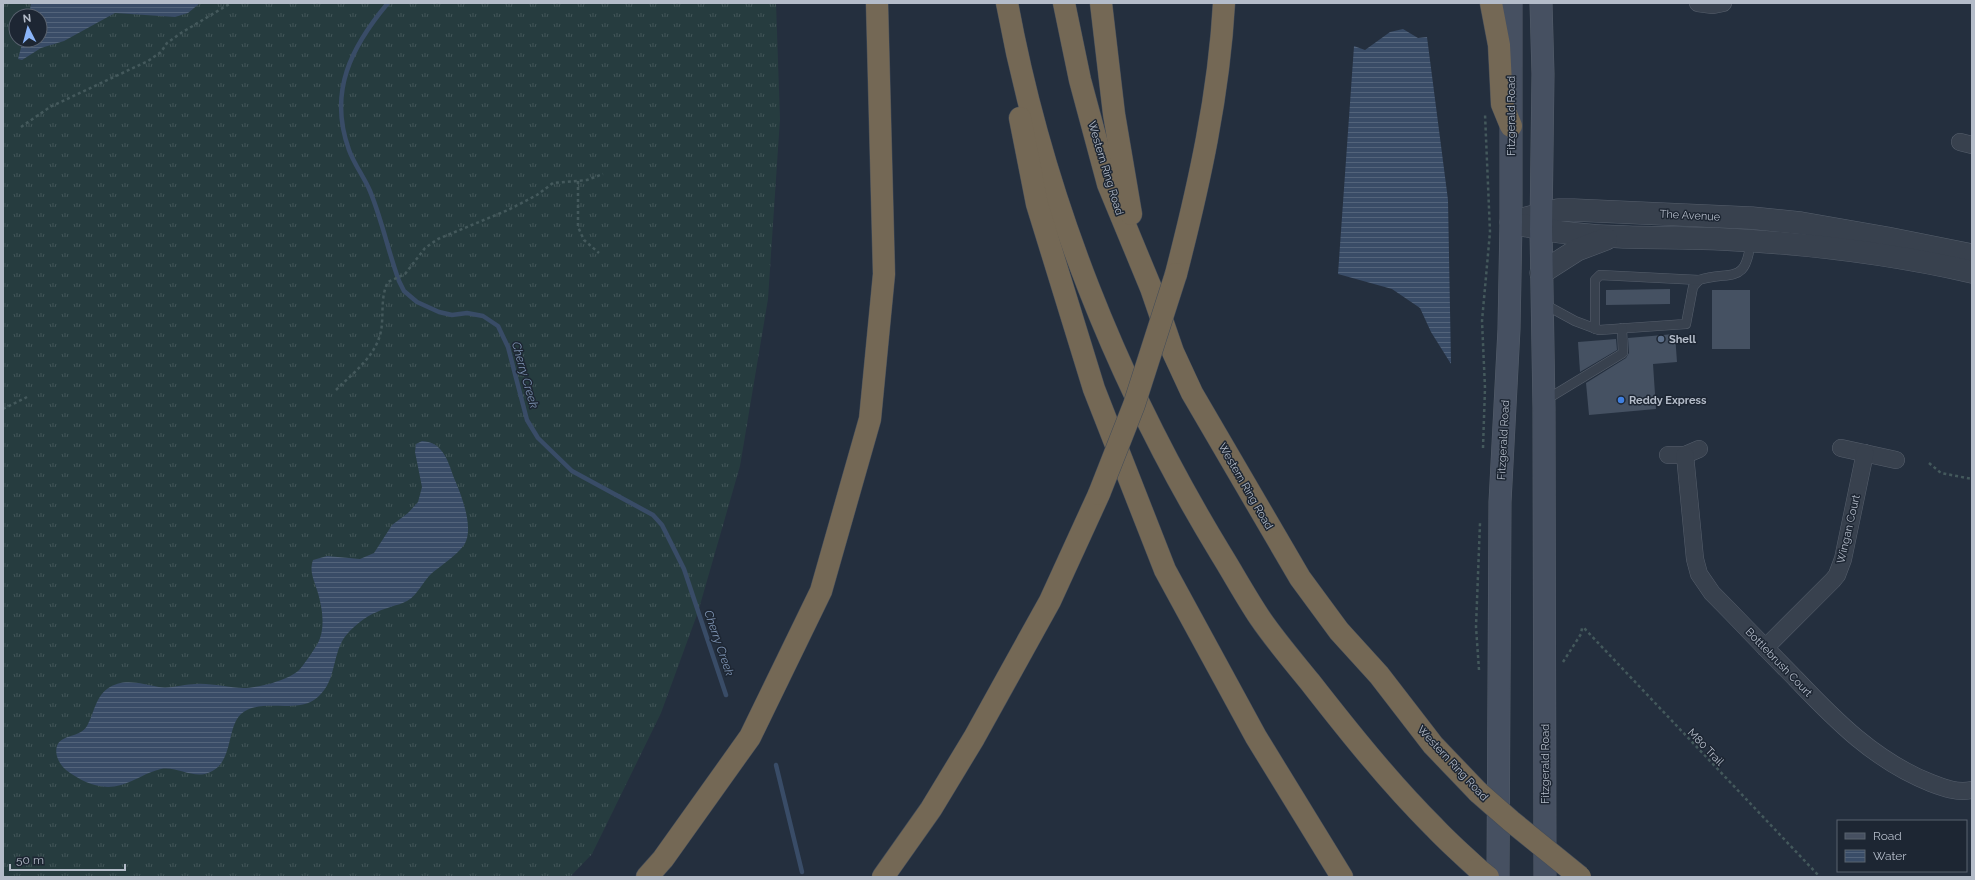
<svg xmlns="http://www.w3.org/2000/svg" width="1975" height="880" font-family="Raleway,sans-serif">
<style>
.grass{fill:url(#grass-tufts);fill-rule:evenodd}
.water{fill:url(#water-rules)}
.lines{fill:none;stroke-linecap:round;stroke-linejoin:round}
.stream{stroke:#394c67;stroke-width:4.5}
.building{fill:#455162}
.service-casing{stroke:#565f6c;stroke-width:10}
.minor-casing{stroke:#565f6c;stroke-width:18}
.tertiary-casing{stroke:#565f6c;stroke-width:23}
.secondary-casing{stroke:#565f6c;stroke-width:23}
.motorway-casing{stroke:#434c59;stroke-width:23}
.path{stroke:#44595c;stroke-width:2.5;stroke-dasharray:3 3;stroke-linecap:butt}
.service{stroke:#38414e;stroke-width:9}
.minor{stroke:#38414e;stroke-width:17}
.tertiary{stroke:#38414e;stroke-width:22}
.secondary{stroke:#465061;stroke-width:22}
.motorway{stroke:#746855;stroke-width:22}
.motorway-bridge-casing{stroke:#434c59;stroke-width:23;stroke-linecap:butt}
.motorway-bridge{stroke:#746855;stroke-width:22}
.service-dot{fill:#5c6f8a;stroke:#1d2633;stroke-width:1.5}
.shop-dot{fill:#3f7fe0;stroke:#1d2633;stroke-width:1.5}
.labels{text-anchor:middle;stroke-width:3;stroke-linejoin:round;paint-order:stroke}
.street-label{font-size:11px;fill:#b4bcc9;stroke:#1d2633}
.poi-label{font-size:11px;font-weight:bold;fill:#b4bcc9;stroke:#1d2633;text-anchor:start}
.water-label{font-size:12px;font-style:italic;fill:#7c92b1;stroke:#1d2633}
</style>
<defs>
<pattern id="grass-tufts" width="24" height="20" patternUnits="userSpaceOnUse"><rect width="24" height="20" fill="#263c3f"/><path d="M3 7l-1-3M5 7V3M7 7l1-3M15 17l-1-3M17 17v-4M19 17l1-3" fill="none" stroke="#435659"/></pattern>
<pattern id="water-rules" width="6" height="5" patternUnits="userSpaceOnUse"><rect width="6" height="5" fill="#394c67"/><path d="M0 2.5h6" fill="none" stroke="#53647b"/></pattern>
</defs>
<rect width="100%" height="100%" fill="#242f3e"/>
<path class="grass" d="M3,3H776L780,119L768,299L740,466L698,612L661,713L592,854L570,877H3ZM16,16H40V40H16Z"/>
<g class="water">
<path d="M31,3H200L188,13L175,17L115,13L64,41L41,48L22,60L18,59L23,40H40V16H29Z"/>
<path d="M1403,29L1418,38L1427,37L1448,200L1451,364L1431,332L1420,308L1392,289L1338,274L1354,46L1365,50L1390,32Z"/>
<path d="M422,441C443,442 448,461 454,478C461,494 475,529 464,545C456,556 443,564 432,573C423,581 418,595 407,601C397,606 387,607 377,612C366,616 351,628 344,638C331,658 337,684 314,700C294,713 259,698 241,714C226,728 234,764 208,773C193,779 177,766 161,769C147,772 135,781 121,785C101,791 82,782 66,770C60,765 54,755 57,746C61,734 80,738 87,726C94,714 95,698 107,689C123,677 142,684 159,687C171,689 184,684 196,684C212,683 228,688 244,688C258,688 290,680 300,669C306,662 313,651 318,643C326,627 322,606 317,590C314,579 309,572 313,560L327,556L360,559L374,553L392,525L408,513L418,502L422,487L415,452L416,444Z"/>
</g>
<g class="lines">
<g class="stream">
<path d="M388,3C351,47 328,92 349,150C354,164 364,177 370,191C382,220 388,251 399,281L404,291L417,302L439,312L452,315L467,313L483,316L498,326L508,347L527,420L538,438L572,471L653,515L662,525L684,569L726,695"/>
<path d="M776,765L802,872"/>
</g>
</g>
<g class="building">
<path d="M1670,289V304L1606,305V290Z"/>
<rect x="1712" y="290" width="38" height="59"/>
<path d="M1675,334L1677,362L1653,364L1656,409L1589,415L1586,383L1626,358L1629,353L1628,338Z"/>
<path d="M1616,339L1617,350L1580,372L1578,342Z"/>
</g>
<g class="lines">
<g class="service-casing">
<g id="service">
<path d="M1542,303L1575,321L1599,330L1686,324L1693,287L1699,280"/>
<path d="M1595,329V280L1600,275L1699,280C1733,270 1746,286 1751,239"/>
<path d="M1544,401L1623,353L1622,328"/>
</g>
</g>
<g class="minor-casing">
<g id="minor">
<path d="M1698,3L1713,5L1723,3"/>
<path d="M1960,142L1972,145"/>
<path d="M1841,448L1896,460"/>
<path d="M1668,455H1685L1699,449"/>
<path d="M1685,455L1695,559L1699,574L1712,593C1740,621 1767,650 1795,678C1835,720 1875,761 1931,783C1944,788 1957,793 1972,790"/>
<path d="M1765,648L1833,580L1837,575L1843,559L1865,453"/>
</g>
</g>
<g class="tertiary-casing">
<g id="tertiary">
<path d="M1511,222L1558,210H1574L1752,218L1801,223L1887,238L1972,255"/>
<path d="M1523,225C1587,241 1654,236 1719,239C1804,243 1889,253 1972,272"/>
<path d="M1541,273L1577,250L1606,239"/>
</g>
</g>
<g class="secondary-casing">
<g id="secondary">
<path d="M1541,3L1543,74L1541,229L1544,408L1545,877"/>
<path d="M1498,877L1500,502L1509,329L1511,222V3"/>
</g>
</g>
<g class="motorway-casing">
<g id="motorway">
<path d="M1007,3C1043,198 1118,385 1221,554C1234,575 1246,597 1260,618C1275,640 1293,661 1310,682C1349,732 1389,782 1434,827C1448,842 1463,855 1478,869"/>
<path d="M1064,3L1080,80L1108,184L1151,288L1173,352L1192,393L1300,578L1339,631L1379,675L1433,745L1478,792"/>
<path d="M1101,3L1114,114L1131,214"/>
<path d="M1491,3L1499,45L1502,104L1511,126"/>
<path d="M1020,118L1037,204L1094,389L1165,570L1256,737L1342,877"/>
<path d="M1176,274C1199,185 1219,95 1224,3"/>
<path d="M647,877L663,859L750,737L821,591L870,419L884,274L877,3"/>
<path d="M883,877L931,809L974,738L1050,601L1099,494"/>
</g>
</g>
<g class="path">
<path d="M21,127L50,107L148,61L161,52L167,43L181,33L231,3"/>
<path d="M578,181V227L584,240L599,253"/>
<path d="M336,390C354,372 376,356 381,331C384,315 380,297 388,282L405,274L425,248L438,239L508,210L537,195L553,183L587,180L603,174"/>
<path d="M3,409L27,397"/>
<path d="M1483,448L1485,388L1482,321L1490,232L1485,114"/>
<path d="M1929,463L1941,473L1972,479"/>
<path d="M1563,662L1581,634L1582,628H1584L1820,877"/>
<path d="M1479,670L1476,627L1480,523"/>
</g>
<use href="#service" class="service"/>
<use href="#minor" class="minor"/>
<use href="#tertiary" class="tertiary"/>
<use href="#secondary" class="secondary"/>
<use href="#motorway" class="motorway"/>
<g class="motorway-bridge-casing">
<g id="motorway-bridge">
<path d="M1099,494L1134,405L1176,274"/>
<path d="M1478,792L1511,821L1580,877"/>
<path d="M1478,869L1488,877"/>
</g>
</g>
<use href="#motorway-bridge" class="motorway-bridge"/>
</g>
<circle class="service-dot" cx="1661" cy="339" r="4"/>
<circle class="shop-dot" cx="1621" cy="400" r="4"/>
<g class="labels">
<g class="street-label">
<text transform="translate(1511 116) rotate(-90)" y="4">Fitzgerald Road</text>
<text transform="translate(1106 168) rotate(73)" y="4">Western Ring Road</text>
<text transform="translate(1690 215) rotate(3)" y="4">The Avenue</text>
<text transform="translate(1503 440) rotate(-87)" y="4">Fitzgerald Road</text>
<text transform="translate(1246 486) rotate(60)" y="4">Western Ring Road</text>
<text transform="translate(1848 529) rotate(-77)" y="4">Wingan Court</text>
<text transform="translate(1779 662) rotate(46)" y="4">Bottlebrush Court</text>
<text transform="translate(1706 747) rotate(46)" y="4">M80 Trail</text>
<text transform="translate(1453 763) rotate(47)" y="4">Western Ring Road</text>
<text transform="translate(1545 764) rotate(-90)" y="4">Fitzgerald Road</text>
</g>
<g class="poi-label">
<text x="1669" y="343">Shell</text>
<text x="1629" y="404">Reddy Express</text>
</g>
<g class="water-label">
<text transform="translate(525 375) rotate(74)" y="4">Cherry Creek</text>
<text transform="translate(719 643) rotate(71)" y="4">Cherry Creek</text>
</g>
</g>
<rect width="1975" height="880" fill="none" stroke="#b4bcc9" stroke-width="8"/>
<rect x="1837" y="820" width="130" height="52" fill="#1d2633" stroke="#59626f"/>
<rect x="1845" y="833" width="20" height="6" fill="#465061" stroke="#59626f"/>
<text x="1873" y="840" font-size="12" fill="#b4bcc9">Road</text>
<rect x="1845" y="850" width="20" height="12" fill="url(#water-rules)" stroke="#59626f"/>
<text x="1873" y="860" font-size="12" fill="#b4bcc9">Water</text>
<g transform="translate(28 28) rotate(354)"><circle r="19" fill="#1d2633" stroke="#59626f"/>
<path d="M0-3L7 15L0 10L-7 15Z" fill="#8ab4f8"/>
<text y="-6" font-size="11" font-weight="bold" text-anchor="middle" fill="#b4bcc9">N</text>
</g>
<path d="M10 864v6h115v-6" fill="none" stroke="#b4bcc9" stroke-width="2"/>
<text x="16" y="864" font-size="12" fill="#b4bcc9" stroke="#1d2633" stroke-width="3" paint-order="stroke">50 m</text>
</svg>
